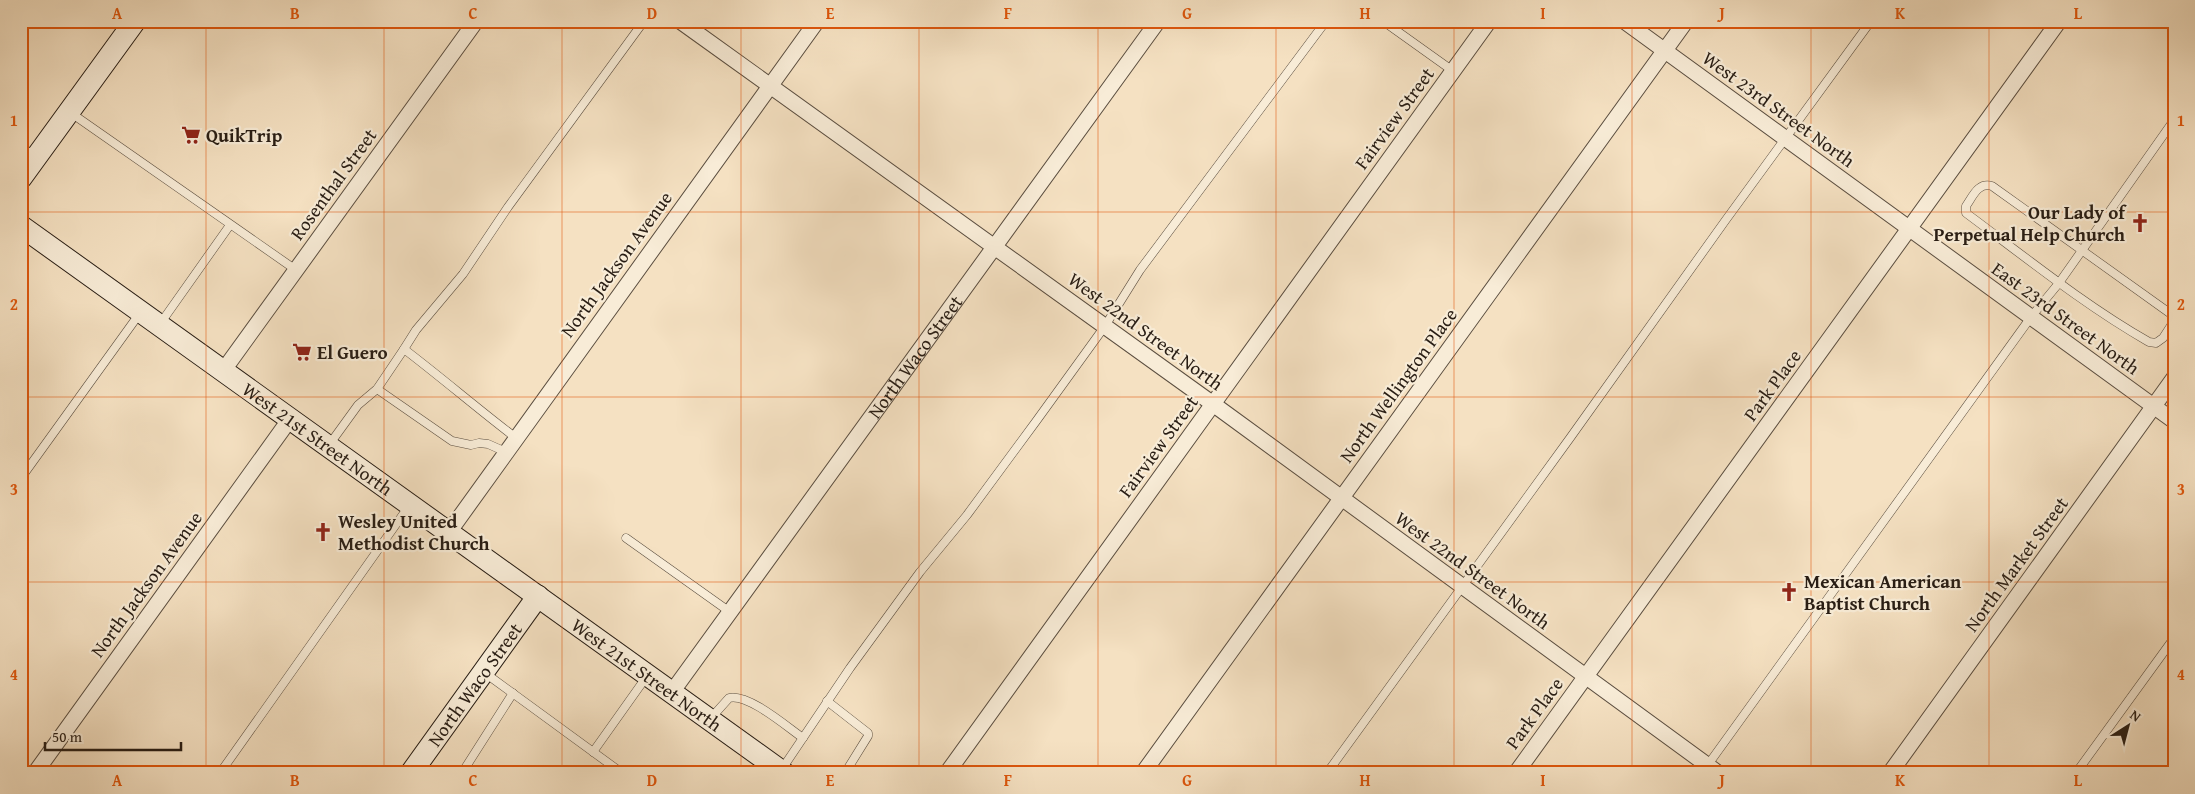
<svg xmlns="http://www.w3.org/2000/svg" width="2195" height="794" font-family="'Gentium Book Plus',serif">
<style>
.lines{fill:none;stroke-linecap:round;stroke-linejoin:round}
.lane-casing{stroke:#5b4e40;stroke-width:9}
.street-casing{stroke:#5b4e40;stroke-width:17}
.secondary-casing{stroke:#281d14;stroke-width:23}
.lane{stroke:#f8ecd7;stroke-width:8}
.street{stroke:#f8ecd7;stroke-width:15}
.secondary{stroke:#f8ecd7;stroke-width:21}
.grid{fill:none;stroke:#de560c;stroke-width:1;stroke-opacity:0.55}
.labels{text-anchor:middle;stroke-width:4.5;stroke-linejoin:round;paint-order:stroke}
.street-label{font-size:19px;fill:#281d14;stroke:#f8ecd7}
.poi-label{font-size:19px;font-weight:bold;fill:#281d14;stroke:#f8ecd7;text-anchor:start}
.neatline{fill:none;stroke:#de560c;stroke-width:2}
.grid-label{font-size:16px;text-anchor:middle;font-weight:bold;fill:#de560c}
</style>
<rect width="100%" height="100%" fill="#f5e1c2"/>
<filter id="stains"><feTurbulence type="fractalNoise" baseFrequency=".004" numOctaves="4"/><feColorMatrix values="0 0 0 0 .2 0 0 0 0 .09 0 0 0 0 .02 0 0 0 .5 -.17"/></filter>
<radialGradient id="worn" r=".72"><stop offset=".6" stop-color="#630" stop-opacity="0"/><stop offset="1" stop-color="#630" stop-opacity=".3"/></radialGradient>
<g class="lines">
<g class="lane-casing">
<g id="lane">
<path d="M1383,21L1453,71"/>
<path d="M71,113L296,270"/>
<path d="M21,147L35,156"/>
<path d="M2174,320L2171,314L1992,186C1978,182 1973,196 1966,206V213L1970,216C2029,260 2086,306 2149,342L2156,343L2163,338L2174,321"/>
<path d="M160,324L230,225"/>
<path d="M404,349L416,330L463,274L508,207L644,21"/>
<path d="M377,389L452,441L471,445L479,443L488,444L506,452"/>
<path d="M329,445L358,405L377,389L404,349C442,378 478,409 516,438"/>
<path d="M21,478L140,313"/>
<path d="M626,538L730,612"/>
<path d="M485,673L622,773"/>
<path d="M827,701L868,733V736L845,773"/>
<path d="M711,718L729,698C748,693 787,727 803,738"/>
<path d="M593,752L647,676"/>
<path d="M782,769L850,668L920,572L967,515L1037,420L1105,326L1140,270L1326,21"/>
<path d="M220,773L409,506"/>
<path d="M462,773L513,693"/>
<path d="M1327,773L1570,438L1725,221L1871,21"/>
<path d="M1702,773L2031,317L2059,283L2174,120"/>
<path d="M2076,773L2174,638"/>
</g>
</g>
<g class="street-casing">
<g id="street">
<path d="M680,21L1213,404L1718,773"/>
<path d="M1624,21L2174,421"/>
<path d="M223,371L476,21"/>
<path d="M449,532L817,21"/>
<path id="s1" d="M672,692L1158,21"/>
<path d="M35,773L290,419"/>
<path d="M947,773L1489,21"/>
<path d="M1143,773L1686,21"/>
<path d="M1516,773L2059,21"/>
<path d="M1890,773L2174,378"/>
</g>
</g>
<g class="secondary-casing">
<g id="secondary">
<path d="M21,178L135,21"/>
<path id="s2" d="M21,226L784,773"/>
<path id="s3" d="M411,773L538,596"/>
</g>
</g>
<use href="#lane" class="lane"/>
<use href="#street" class="street"/>
<use href="#secondary" class="secondary"/>
</g>
<path class="grid" d="M206,21V773M384,21V773M562,21V773M741,21V773M919,21V773M1098,21V773M1276,21V773M1454,21V773M1632,21V773M1811,21V773M1989,21V773M21,212H2174M21,397H2174M21,582H2174"/>
<defs>
<g id="supermarket-bare" transform="scale(1.5)"><path d="M-6-5.5h2.5l.6 2H6L4.5 2H-2.5L-4.4-4H-6ZM-1.5 3.2a1.3 1.3 0 1 0 .1 0ZM3 3.2a1.3 1.3 0 1 0 .1 0Z" fill="#8f2418" stroke="#f8ecd7" stroke-width="2.5" paint-order="stroke"/></g>
<g id="church-bare" transform="scale(1.5)"><path d="M-1.2-6h2.4v3.5h3.3v2.4h-3.3V6h-2.4V-.1h-3.3v-2.4h3.3Z" fill="#8f2418" stroke="#f8ecd7" stroke-width="2.5" paint-order="stroke"/></g>
</defs>
<g fill-rule="evenodd">
<use href="#supermarket-bare" x="191" y="135"/>
<use href="#church-bare" x="2140" y="223"/>
<use href="#supermarket-bare" x="302" y="352"/>
<use href="#church-bare" x="323" y="532"/>
<use href="#church-bare" x="1789" y="592"/>
</g>
<g class="labels">
<g class="street-label">
<text transform="translate(1779 109) rotate(36)" y="7">West 23rd Street North</text>
<text transform="translate(1394 118) rotate(-54)" y="7">Fairview Street</text>
<text transform="translate(333 184) rotate(-54)" y="7">Rosenthal Street</text>
<text transform="translate(616 264) rotate(-54)" y="7">North Jackson Avenue</text>
<text transform="translate(2066 318) rotate(36)" y="7">East 23rd Street North</text>
<text transform="translate(1146 331) rotate(36)" y="7">West 22nd Street North</text>
<text dy="7" stroke="none"><textPath href="#s1" startOffset="414">North Waco Street</textPath></text>
<text transform="translate(1398 385) rotate(-54)" y="7">North Wellington Place</text>
<text transform="translate(1772 385) rotate(-54)" y="7">Park Place</text>
<text dy="7" stroke="none"><textPath href="#s2" startOffset="365">West 21st Street North</textPath></text>
<text transform="translate(1158 446) rotate(-54)" y="7">Fairview Street</text>
<text transform="translate(2016 564) rotate(-54)" y="7">North Market Street</text>
<text transform="translate(1473 570) rotate(36)" y="7">West 22nd Street North</text>
<text transform="translate(146 584) rotate(-54)" y="7">North Jackson Avenue</text>
<text dy="7" stroke="none"><textPath href="#s2" startOffset="770">West 21st Street North</textPath></text>
<text dy="7" stroke="none"><textPath href="#s3" startOffset="109">North Waco Street</textPath></text>
<text transform="translate(1534 713) rotate(-54)" y="7">Park Place</text>
</g>
<g class="poi-label">
<text x="206" y="142">QuikTrip</text>
<text x="2125" y="219" text-anchor="end">Our Lady of<tspan x="2125" dy="22">Perpetual Help Church</tspan></text>
<text x="317" y="359">El Guero</text>
<text x="338" y="528">Wesley United<tspan x="338" dy="22">Methodist Church</tspan></text>
<text x="1804" y="588">Mexican American<tspan x="1804" dy="22">Baptist Church</tspan></text>
</g>
</g>
<rect width="2195" height="794" fill="none" stroke="#f5e1c2" stroke-width="55"/>
<g transform="translate(2128 726) rotate(36)" stroke="#f8ecd7" stroke-width="4" paint-order="stroke">
<path d="M0-4L9 19L0 12L-9 19Z" fill="#281d14"/>
<text y="-8" font-size="14" font-weight="bold" text-anchor="middle" fill="#281d14">N</text>
</g>
<path d="M45 742v8h136v-8" fill="none" stroke="#281d14" stroke-width="2.5"/>
<text x="52" y="742" font-size="15" fill="#281d14" stroke="#f8ecd7" stroke-width="4" paint-order="stroke">50 m</text>
<rect x="28" y="28" width="2140" height="738" class="neatline"/>
<g class="grid-label">
<text x="117" y="19">A</text>
<text x="295" y="19">B</text>
<text x="473" y="19">C</text>
<text x="652" y="19">D</text>
<text x="830" y="19">E</text>
<text x="1008" y="19">F</text>
<text x="1187" y="19">G</text>
<text x="1365" y="19">H</text>
<text x="1543" y="19">I</text>
<text x="1722" y="19">J</text>
<text x="1900" y="19">K</text>
<text x="2078" y="19">L</text>
<text x="14" y="126">1</text>
<text x="2181" y="126">1</text>
<text x="14" y="310">2</text>
<text x="2181" y="310">2</text>
<text x="14" y="495">3</text>
<text x="2181" y="495">3</text>
<text x="14" y="680">4</text>
<text x="2181" y="680">4</text>
<text x="117" y="786">A</text>
<text x="295" y="786">B</text>
<text x="473" y="786">C</text>
<text x="652" y="786">D</text>
<text x="830" y="786">E</text>
<text x="1008" y="786">F</text>
<text x="1187" y="786">G</text>
<text x="1365" y="786">H</text>
<text x="1543" y="786">I</text>
<text x="1722" y="786">J</text>
<text x="1900" y="786">K</text>
<text x="2078" y="786">L</text>
</g>
<rect width="100%" height="100%" filter="url(#stains)"/>
<rect width="100%" height="100%" fill="url(#worn)"/>
</svg>
